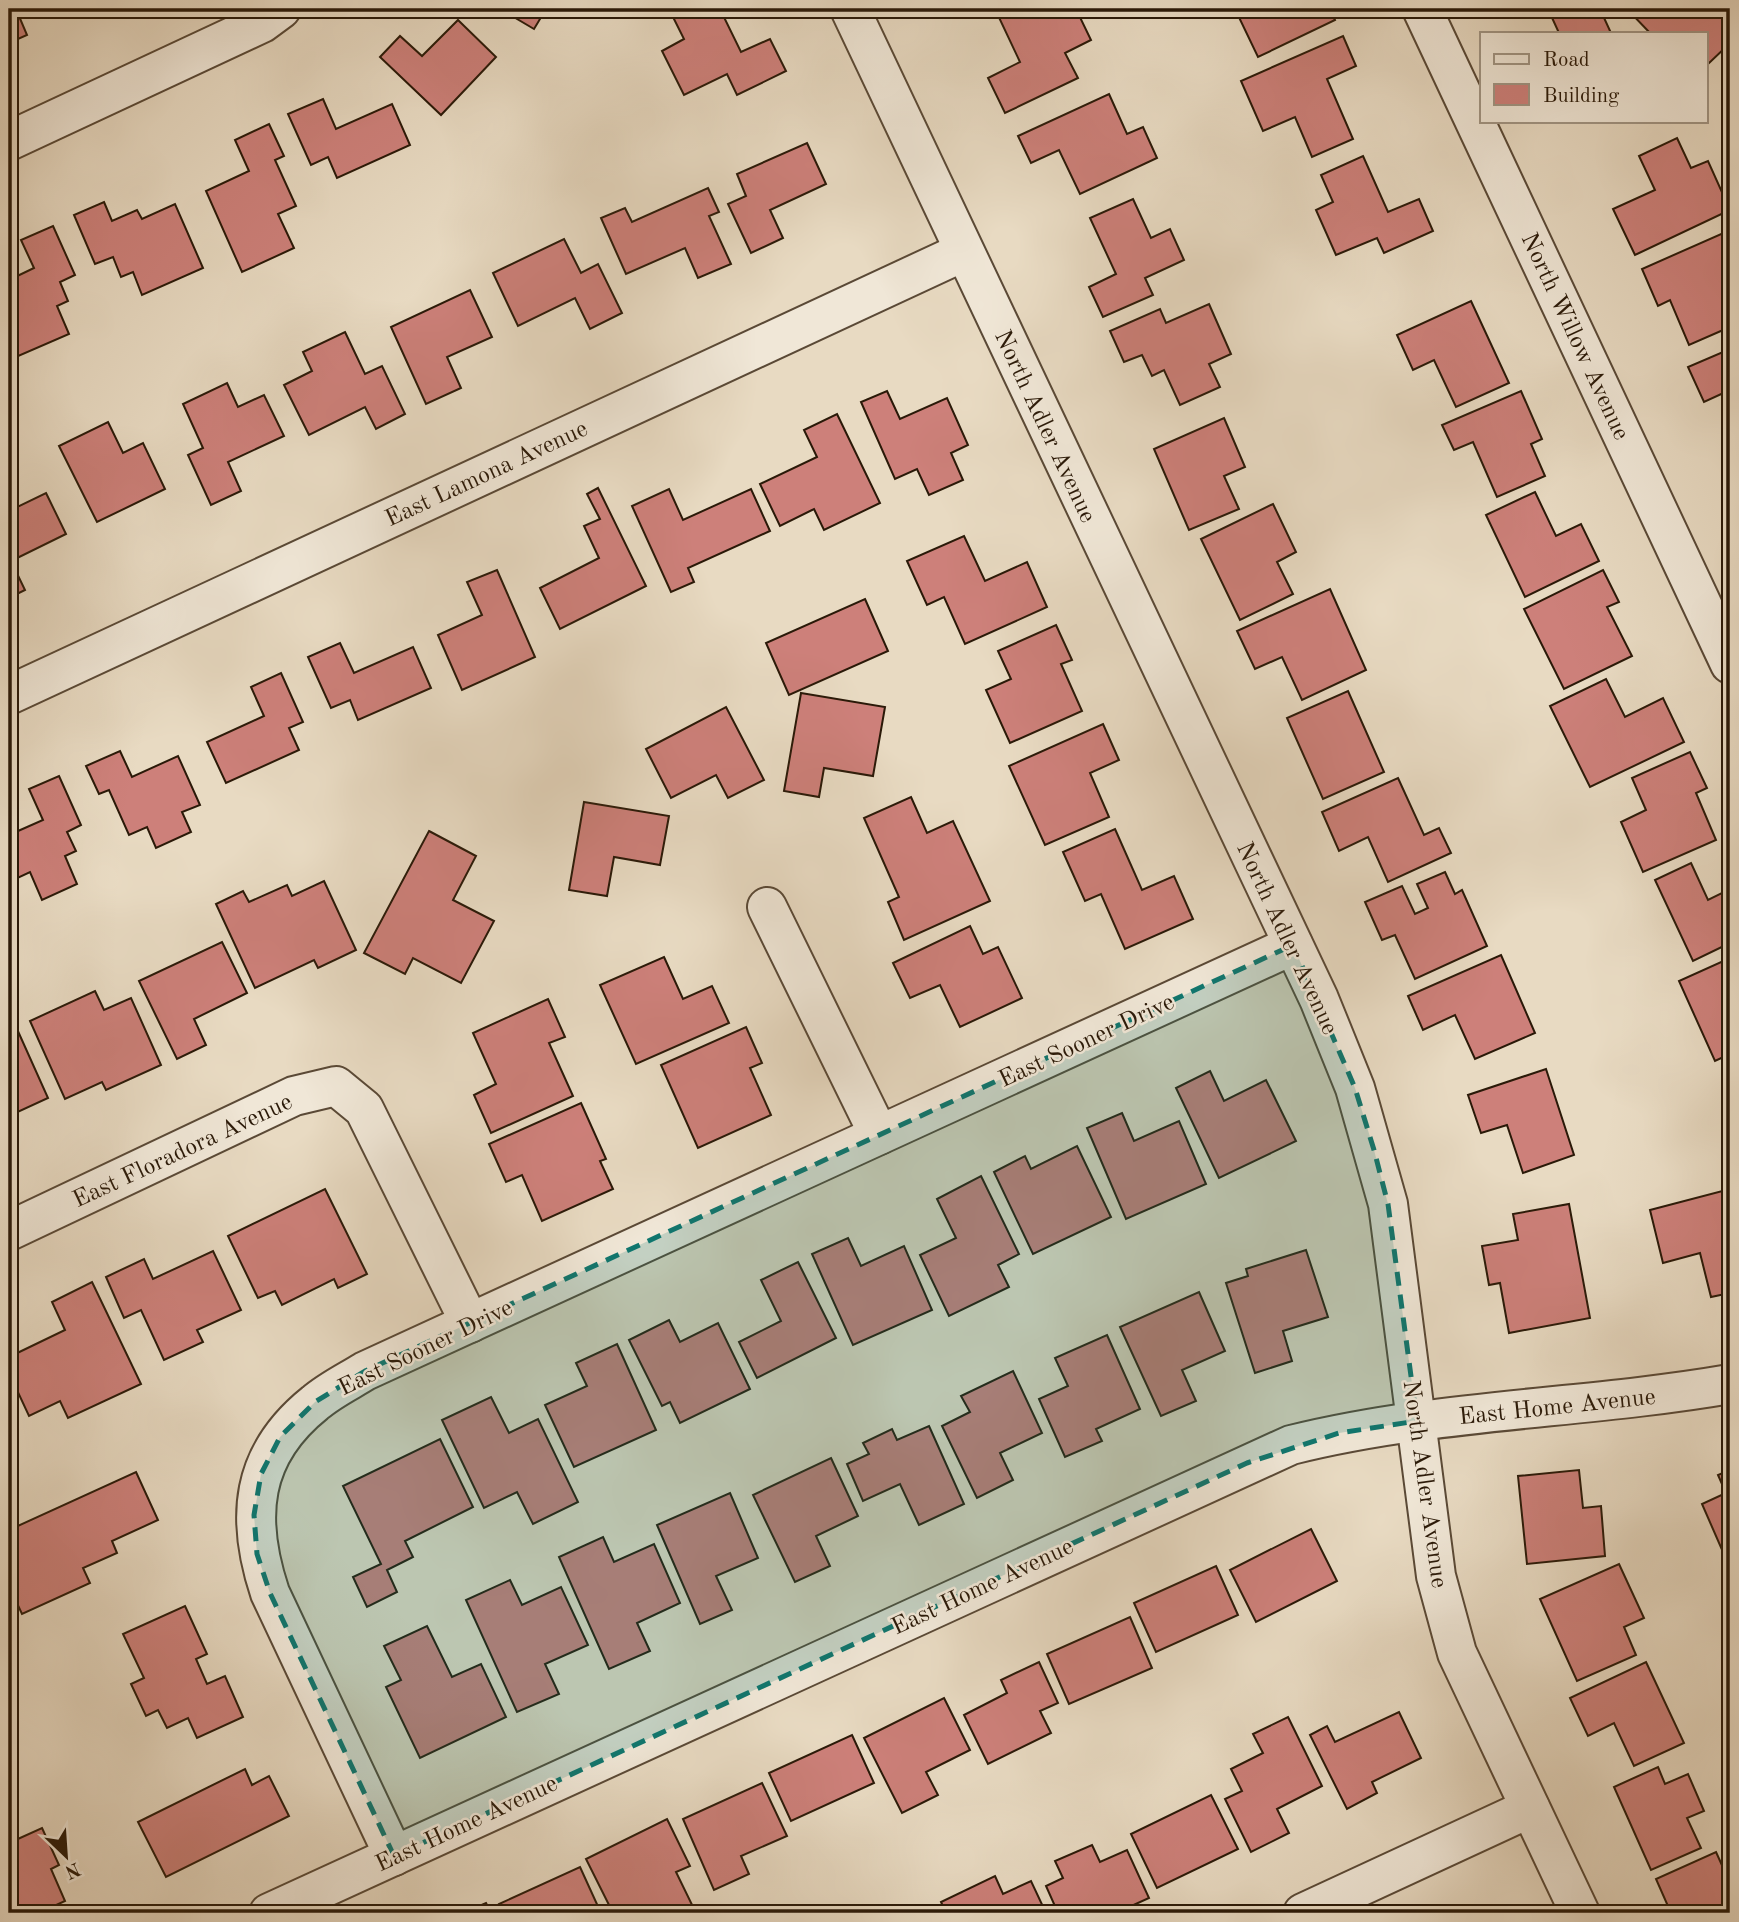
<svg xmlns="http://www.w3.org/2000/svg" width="1739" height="1922" font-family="'Old Standard TT',serif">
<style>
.building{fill:#cd807a;stroke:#2a1908;stroke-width:2}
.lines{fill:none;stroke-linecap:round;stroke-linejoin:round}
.minor-casing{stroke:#5a4936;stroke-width:42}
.minor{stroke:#f0e7d7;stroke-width:38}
.marked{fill:#0f766e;fill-opacity:0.2;stroke:#0f766e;stroke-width:5;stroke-dasharray:14 9;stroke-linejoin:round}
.labels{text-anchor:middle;stroke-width:5;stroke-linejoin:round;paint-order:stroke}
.street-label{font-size:24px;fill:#2a1908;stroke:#f0e7d7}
</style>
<rect width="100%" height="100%" fill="#e8dac2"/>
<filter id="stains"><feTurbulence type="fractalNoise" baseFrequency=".00286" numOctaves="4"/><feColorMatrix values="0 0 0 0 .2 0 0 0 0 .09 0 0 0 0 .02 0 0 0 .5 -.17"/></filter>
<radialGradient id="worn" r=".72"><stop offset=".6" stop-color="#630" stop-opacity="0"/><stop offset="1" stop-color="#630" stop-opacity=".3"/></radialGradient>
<g class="building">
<path d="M9,9H16L27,35L9,43Z"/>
<path d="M500,9H546L534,29Z"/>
<path d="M675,9H720L741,52L770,39L786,71L737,95L727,74L684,95L662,51L684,39L670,11Z"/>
<path d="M995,9H1044L1046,13L1055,9H1076L1091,40L1065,53L1078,78L1005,113L988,78L1020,62Z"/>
<path d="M1235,9H1330L1335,20L1258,57Z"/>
<path d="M1548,9H1600L1611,33H1559Z"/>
<path d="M1627,9H1730V43L1706,66V33H1650Z"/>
<path d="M458,20L496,57L441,115L380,57L400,36L422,56Z"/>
<path d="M1343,36L1356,66L1327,79L1353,139L1312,157L1295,117L1263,131L1241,81Z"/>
<path d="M1109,94L1127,134L1143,127L1157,158L1080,194L1059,150L1031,163L1018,136Z"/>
<path d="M323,99L336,129L392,104L410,145L337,178L328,157L311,165L288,114Z"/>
<path d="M269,124L284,156L275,160L296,206L278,214L294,248L242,272L206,191L249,171L235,140Z"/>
<path d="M1677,138L1691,168L1708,161L1730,210L1635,255L1613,209L1655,190L1639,156Z"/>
<path d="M807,143L826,184L770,210L783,238L751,253L728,204L746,196L737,174Z"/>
<path d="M1363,156L1388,212L1419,199L1433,231L1384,253L1377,238L1336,255L1316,210L1333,202L1321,175Z"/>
<path d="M708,188L719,212L709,216L731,264L698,278L685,248L626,274L601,218L625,208L632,222Z"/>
<path d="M1133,199L1151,238L1170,229L1184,260L1145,278L1153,295L1103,317L1089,287L1116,274L1090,218Z"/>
<path d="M104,202L112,221L137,210L142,219L175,204L203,268L142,295L133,272L121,277L113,257L95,264L74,215Z"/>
<path d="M53,226L75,275L60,282L68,301L57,306L69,334L9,360V280L34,268L21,240Z"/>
<path d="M1728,231L1730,327L1689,345L1670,300L1658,306L1642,269Z"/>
<path d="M564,239L581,273L598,264L622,313L590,329L575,298L518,326L493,273Z"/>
<path d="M470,290L492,337L447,357L461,388L426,404L391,327Z"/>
<path d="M1471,301L1509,383L1456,407L1434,360L1413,370L1397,335Z"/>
<path d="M1209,304L1231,354L1209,364L1220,387L1180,405L1164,370L1152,376L1142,355L1124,362L1110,331L1160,309L1166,323Z"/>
<path d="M345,332L365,374L382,366L405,414L376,429L365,407L309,435L284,385L312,371L303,352Z"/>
<path d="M1730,349V390L1704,402L1688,367Z"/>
<path d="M227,383L238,407L264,395L284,436L228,462L241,491L211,505L188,455L203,448L183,404Z"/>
<path d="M887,391L900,419L947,398L968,445L951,453L963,480L929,495L917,469L895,479L861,402Z"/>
<path d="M1521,391L1542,439L1531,444L1545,476L1497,497L1473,442L1454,450L1442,425Z"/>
<path d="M837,414L880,503L824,530L814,509L780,526L760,484L817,457L804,430Z"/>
<path d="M1224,418L1245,467L1224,476L1239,509L1189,530L1154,449Z"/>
<path d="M108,422L123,453L143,443L165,489L97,522L59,446Z"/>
<path d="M598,488L646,586L560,629L540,588L599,558L584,526L600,519L587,494Z"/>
<path d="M669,489L683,520L751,489L770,531L688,568L694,582L671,592L632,506Z"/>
<path d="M1535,492L1556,536L1581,524L1599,561L1525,597L1486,515Z"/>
<path d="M46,493L66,534L11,561L25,590L9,598V511Z"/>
<path d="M1273,504L1296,552L1277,562L1293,594L1240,620L1201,539Z"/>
<path d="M964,536L985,581L1027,562L1047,607L965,644L944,597L927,605L907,561Z"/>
<path d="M497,570L535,657L462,690L438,635L482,615L467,582Z"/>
<path d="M1603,570L1619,602L1607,607L1632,656L1564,689L1524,609Z"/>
<path d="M1330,589L1366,670L1302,700L1282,657L1255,669L1237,631Z"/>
<path d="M865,599L888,651L789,695L766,643Z"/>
<path d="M1056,625L1072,660L1061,664L1082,711L1010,743L986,690L1011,679L998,651Z"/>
<path d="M340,643L354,673L413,647L431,688L358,720L350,700L331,708L308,657Z"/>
<path d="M281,673L303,722L289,728L299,750L226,783L207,742L264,716L251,687Z"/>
<path d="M1606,679L1625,717L1663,698L1684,742L1590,787L1550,706Z"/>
<path d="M1348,691L1384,772L1323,799L1287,718Z"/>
<path d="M801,693L885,707L873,776L824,768L819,797L784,791Z"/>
<path d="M726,707L764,780L728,798L716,775L671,798L646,749Z"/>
<path d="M1103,724L1119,760L1090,773L1109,817L1045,845L1009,766Z"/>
<path d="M120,751L132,777L178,756L200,805L182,812L191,832L156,848L147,827L129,835L109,790L99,794L86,766Z"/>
<path d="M1690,752L1707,788L1696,793L1716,840L1643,872L1621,822L1646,810L1632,778Z"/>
<path d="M59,776L81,825L67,832L76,851L65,856L77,884L42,900L30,872L9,882V835L43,820L29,789Z"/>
<path d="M1398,778L1424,835L1439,828L1451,853L1388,882L1368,837L1339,851L1322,812Z"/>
<path d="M911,797L927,833L953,821L990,901L904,940L888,902L899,897L864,818Z"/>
<path d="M584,802L669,816L660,865L614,857L607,896L569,890Z"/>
<path d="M1115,829L1142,890L1174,876L1193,919L1125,949L1101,894L1085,901L1063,852Z"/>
<path d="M429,831L476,856L453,900L494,921L461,983L413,958L405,974L364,953Z"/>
<path d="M1691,863L1708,900L1730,889V943L1693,961L1655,880Z"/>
<path d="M1445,872L1455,894L1462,890L1487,946L1415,979L1395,935L1382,940L1365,902L1402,886L1415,914L1428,908L1417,884Z"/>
<path d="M324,881L356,950L318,968L314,960L255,988L216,904L243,891L249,902L287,885L292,896Z"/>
<path d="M970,926L983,954L998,947L1022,998L960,1027L940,985L910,998L893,963Z"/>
<path d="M222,942L247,993L194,1019L206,1045L177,1059L139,981Z"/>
<path d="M1501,955L1535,1033L1475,1059L1455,1015L1423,1030L1408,996Z"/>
<path d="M664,957L683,999L712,986L729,1023L636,1064L600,985Z"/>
<path d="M1730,958V1054L1715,1061L1679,981Z"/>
<path d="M95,991L104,1010L131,998L161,1065L106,1090L102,1082L65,1099L30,1021Z"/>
<path d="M548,999L565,1037L549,1043L573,1096L491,1133L474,1095L496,1084L473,1033Z"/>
<path d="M746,1027L762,1063L750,1068L771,1115L698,1148L661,1065Z"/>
<path d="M17,1029L48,1098L9,1116V1033Z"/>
<path d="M1546,1069L1574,1155L1523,1173L1507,1125L1481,1133L1468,1095Z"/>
<path d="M1210,1071L1224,1101L1266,1080L1296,1141L1219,1178L1176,1088Z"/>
<path d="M581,1103L606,1159L600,1161L613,1189L542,1221L522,1175L506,1182L489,1144Z"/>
<path d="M1122,1113L1134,1141L1179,1121L1206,1184L1126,1219L1087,1128Z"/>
<path d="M1077,1146L1111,1217L1033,1254L994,1172L1025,1156L1031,1169Z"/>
<path d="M981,1176L1019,1254L998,1265L1009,1287L949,1316L920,1255L956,1238L937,1199Z"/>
<path d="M325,1189L367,1274L338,1288L334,1279L282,1305L275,1291L258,1298L228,1236Z"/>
<path d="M1730,1189V1293L1711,1297L1700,1253L1663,1263L1650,1210Z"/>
<path d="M1569,1204L1590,1318L1509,1333L1500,1283L1489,1285L1482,1246L1518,1240L1513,1214Z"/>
<path d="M848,1238L861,1266L904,1246L932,1310L853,1345L812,1254Z"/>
<path d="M1306,1250L1328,1317L1283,1331L1292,1361L1255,1373L1226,1283L1248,1276L1246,1269Z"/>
<path d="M213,1251L241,1310L197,1330L203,1342L164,1360L141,1310L124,1318L106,1277L144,1259L153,1279Z"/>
<path d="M798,1262L836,1338L757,1378L739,1342L781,1321L761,1280Z"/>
<path d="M92,1282L141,1384L68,1418L60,1401L29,1416L9,1373V1357L65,1330L52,1302Z"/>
<path d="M1199,1292L1225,1351L1182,1370L1196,1401L1161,1416L1120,1327Z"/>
<path d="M669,1320L680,1342L718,1323L750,1389L680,1423L670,1402L662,1406L629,1340Z"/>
<path d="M1107,1335L1140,1409L1096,1429L1102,1441L1065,1457L1039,1399L1068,1386L1055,1358Z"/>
<path d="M617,1344L656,1430L574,1467L545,1405L587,1386L576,1363Z"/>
<path d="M1013,1371L1042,1433L1000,1453L1013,1480L977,1498L942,1426L970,1412L961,1396Z"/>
<path d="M491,1397L509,1433L538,1419L578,1502L533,1524L517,1492L484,1508L442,1420Z"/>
<path d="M929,1426L964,1504L919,1525L900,1484L863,1501L847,1464L869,1454L863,1443L892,1429L897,1440Z"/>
<path d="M440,1439L473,1507L405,1541L413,1557L387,1570L397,1592L367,1607L353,1577L381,1564L343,1486Z"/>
<path d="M831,1458L858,1516L816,1536L830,1566L795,1582L753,1495Z"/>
<path d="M1579,1470L1583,1508L1601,1506L1605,1556L1527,1564L1518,1476Z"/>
<path d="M1730,1470V1568L1702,1504L1726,1493L1718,1475Z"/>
<path d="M136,1472L158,1520L112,1541L117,1553L83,1568L90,1583L22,1614L9,1586V1530Z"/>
<path d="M730,1493L758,1558L716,1576L732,1610L700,1624L657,1525Z"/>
<path d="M1311,1529L1337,1581L1256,1622L1230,1570Z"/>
<path d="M603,1537L614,1562L654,1544L680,1603L637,1623L650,1651L609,1669L559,1557Z"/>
<path d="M1619,1564L1644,1618L1624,1627L1636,1655L1577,1681L1540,1599Z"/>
<path d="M1216,1566L1238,1615L1156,1652L1134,1603Z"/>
<path d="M510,1580L522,1605L561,1587L588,1645L545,1664L559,1694L517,1712L466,1600Z"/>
<path d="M185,1606L207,1654L196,1659L207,1684L225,1676L243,1717L197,1738L188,1718L167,1728L158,1710L146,1716L131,1684L144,1678L123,1634Z"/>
<path d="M1130,1617L1152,1668L1069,1704L1047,1654Z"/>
<path d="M427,1626L452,1677L481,1664L506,1717L420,1758L386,1687L401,1680L384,1646Z"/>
<path d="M1039,1662L1058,1703L1040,1711L1051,1733L988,1764L964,1715L1007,1693L1001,1680Z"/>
<path d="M1646,1662L1684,1743L1634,1766L1614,1723L1588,1736L1570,1698Z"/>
<path d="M944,1698L970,1750L926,1772L938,1795L902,1813L864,1738Z"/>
<path d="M1399,1712L1421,1758L1372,1782L1377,1793L1347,1809L1310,1735L1327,1726L1335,1742Z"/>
<path d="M1288,1717L1322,1786L1277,1809L1289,1833L1251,1852L1225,1799L1242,1791L1231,1769L1263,1753L1253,1734Z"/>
<path d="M852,1735L874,1783L791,1821L769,1773Z"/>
<path d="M1658,1767L1665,1784L1688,1774L1704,1811L1687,1818L1701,1848L1651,1870L1614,1787Z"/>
<path d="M245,1769L252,1785L269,1776L289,1816L166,1877L138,1822Z"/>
<path d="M762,1783L787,1836L741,1856L749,1874L714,1890L683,1819Z"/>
<path d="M1211,1795L1238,1849L1157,1888L1131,1834Z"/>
<path d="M667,1819L690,1866L676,1872L696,1913H613L586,1859Z"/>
<path d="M42,1828L59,1865L51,1869L65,1901L39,1913H9V1843Z"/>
<path d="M1092,1845L1100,1862L1127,1850L1149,1898L1116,1913H1058L1046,1886L1063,1878L1055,1861Z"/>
<path d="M1716,1852L1730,1883V1913H1685L1683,1909L1671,1913L1656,1879Z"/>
<path d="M580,1867L601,1913H503L499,1904Z"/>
<path d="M995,1876L1003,1894L1031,1881L1046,1913H946L941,1902Z"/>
<path d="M486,1903L491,1913H463Z"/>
</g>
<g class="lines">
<g class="minor-casing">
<g id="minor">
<path d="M850,9L1319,999L1355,1088L1388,1204L1436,1576L1457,1653L1580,1913"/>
<path d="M1422,9L1730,664"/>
<path d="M9,141L262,23L281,9"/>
<path d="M9,695L963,252"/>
<path d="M767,907L879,1135"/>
<path d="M9,1231L294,1096L336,1086L364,1109L470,1323"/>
<path d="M394,1856L270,1593C245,1518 250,1455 315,1403C330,1390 349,1381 365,1371L1293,945"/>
<path d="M269,1913L1291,1445C1435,1409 1585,1409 1730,1384"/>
<path d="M1303,1913L1530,1808"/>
</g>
</g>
<use href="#minor" class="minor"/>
</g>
<path class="marked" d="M1293,945L1355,1088L1374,1150L1388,1204L1417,1421L1339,1433L1247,1463L394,1856L270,1593L257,1554L254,1515L261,1474L280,1437L315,1402L365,1371Z"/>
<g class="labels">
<g class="street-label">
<text transform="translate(1576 336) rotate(65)" y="8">North Willow Avenue</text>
<text transform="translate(1046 426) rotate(65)" y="8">North Adler Avenue</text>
<text transform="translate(486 473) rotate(-25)" y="8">East Lamona Avenue</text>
<text transform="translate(1288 938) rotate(65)" y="8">North Adler Avenue</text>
<text transform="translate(1086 1040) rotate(-25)" y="8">East Sooner Drive</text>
<text transform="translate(182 1150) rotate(-25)" y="8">East Floradora Avenue</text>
<text transform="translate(425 1347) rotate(-26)" y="8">East Sooner Drive</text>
<text transform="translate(1557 1406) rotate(-6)" y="8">East Home Avenue</text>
<text transform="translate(1426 1484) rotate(82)" y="8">North Adler Avenue</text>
<text transform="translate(982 1586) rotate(-25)" y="8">East Home Avenue</text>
<text transform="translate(466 1823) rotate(-25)" y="8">East Home Avenue</text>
</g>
</g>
<rect width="1739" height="1922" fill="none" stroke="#e8dac2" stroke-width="35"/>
<rect x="10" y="10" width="1718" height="1901" fill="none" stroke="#2a1908" stroke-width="3.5"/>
<rect x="18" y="18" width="1704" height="1887" fill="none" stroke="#2a1908" stroke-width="2"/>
<rect x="1480" y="32" width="228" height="91" fill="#f0e7d7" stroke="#a19584" stroke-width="2"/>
<rect x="1494" y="54" width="35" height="10" fill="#f0e7d7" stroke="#a19584" stroke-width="2"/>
<text x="1543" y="66" font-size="21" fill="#2a1908">Road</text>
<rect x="1494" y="84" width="35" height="21" fill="#cd807a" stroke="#a19584" stroke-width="2"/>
<text x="1543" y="102" font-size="21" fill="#2a1908">Building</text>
<g transform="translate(66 1856) rotate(155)" stroke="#f0e7d7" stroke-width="5" paint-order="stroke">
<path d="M0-5L12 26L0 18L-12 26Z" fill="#2a1908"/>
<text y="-10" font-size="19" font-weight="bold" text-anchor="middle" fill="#2a1908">N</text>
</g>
<rect width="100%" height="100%" filter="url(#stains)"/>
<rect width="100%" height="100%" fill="url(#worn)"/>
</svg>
